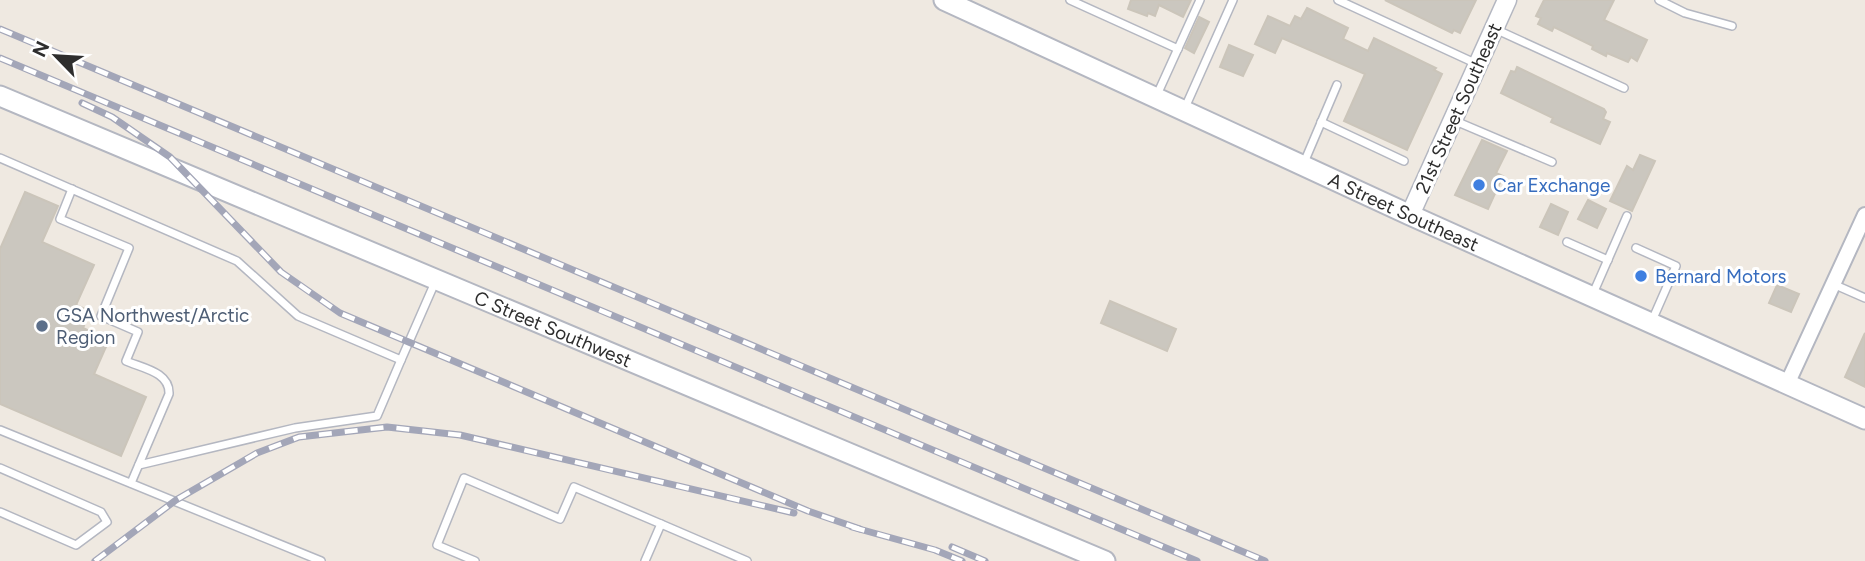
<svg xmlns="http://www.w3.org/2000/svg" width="1865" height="561" font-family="Figtree,sans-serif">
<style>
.building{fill:#cbc7bf;stroke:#cbc5ba;stroke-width:2}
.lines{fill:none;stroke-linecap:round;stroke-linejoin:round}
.service-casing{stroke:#b4b7c1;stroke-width:10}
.minor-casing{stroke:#b4b7c1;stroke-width:18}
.tertiary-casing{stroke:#b4b7c1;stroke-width:21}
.secondary-casing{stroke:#b4b7c1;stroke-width:23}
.service{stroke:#fff;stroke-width:7}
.minor{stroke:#fff;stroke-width:14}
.tertiary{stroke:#fff;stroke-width:18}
.secondary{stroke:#fff;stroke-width:19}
.rail-casing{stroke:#a3a6b8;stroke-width:7}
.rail{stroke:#fff;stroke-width:4.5;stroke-dasharray:13;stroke-linecap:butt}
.shop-dot{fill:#3f7fe0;stroke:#fff;stroke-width:2.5}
.service-dot{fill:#5c6f8a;stroke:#fff;stroke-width:2.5}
.labels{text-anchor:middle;stroke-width:6;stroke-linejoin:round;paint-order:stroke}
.street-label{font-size:19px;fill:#2e2e2e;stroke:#fff}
.shop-label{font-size:19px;fill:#366cbe;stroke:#fff;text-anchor:start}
.service-label{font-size:19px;fill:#4e5e75;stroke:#fff;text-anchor:start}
</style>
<rect width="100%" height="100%" fill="#efe9e1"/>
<g class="building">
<path d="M1131,0H1191L1183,17L1159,5L1155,16L1148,13L1147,16L1128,9Z"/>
<path d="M1385,0H1476L1460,33L1454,30L1452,33Z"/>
<path d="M1544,0H1614L1604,20L1647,40L1637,61L1631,57L1628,62L1607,53L1606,56L1592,49L1593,46L1554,27L1552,31L1538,24L1541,18L1536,16Z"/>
<path d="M1307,8L1348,28L1343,39L1368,51L1374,38L1436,68L1434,70L1442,74L1407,150L1344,121L1365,74L1282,38L1275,53L1255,44L1268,16L1290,26L1295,16L1301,19Z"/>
<path d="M1199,17L1209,22L1194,53L1185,48Z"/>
<path d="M1229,45L1253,55L1243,76L1220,67Z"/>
<path d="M1517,67L1604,109L1606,112L1603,119L1610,122L1600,144L1551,122L1553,118L1501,93L1511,71L1515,72Z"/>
<path d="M1482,140L1507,151L1496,173L1503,176L1488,209L1455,195Z"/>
<path d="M1640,155L1655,161L1632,211L1610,201L1627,166L1633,170Z"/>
<path d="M25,192L58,206L42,242L94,265L76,305L90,311L83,328L109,340L94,374L146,397L121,456L0,404V249Z"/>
<path d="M1588,200L1606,209L1597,228L1578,219Z"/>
<path d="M1551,204L1568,212L1558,235L1540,227Z"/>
<path d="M1777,285L1799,294L1791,312L1769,303Z"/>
<path d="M1110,301L1176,329L1167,351L1101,323Z"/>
<path d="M1865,333V387L1845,377Z"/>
</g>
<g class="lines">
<g class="service-casing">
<g id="service">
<path d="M1070,0L1178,49"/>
<path d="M1338,0L1477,64"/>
<path d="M1659,0L1685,13L1732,26"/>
<path d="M1495,29L1624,88"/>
<path d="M1156,97L1200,0"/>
<path d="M1184,110L1233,0"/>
<path d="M1453,120L1552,162"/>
<path d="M1321,122L1404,161"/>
<path d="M0,158L237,261L298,316L401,360L436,280"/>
<path d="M1303,165L1337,85"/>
<path d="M72,189L60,219L129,248L101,316L138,332L126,361C142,368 170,372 169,394L131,483"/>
<path d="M1567,242L1608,260"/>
<path d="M1636,248L1676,266L1651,323"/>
<path d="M1833,284L1865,298"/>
<path d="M1592,296L1627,216"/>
<path d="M0,430L321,561"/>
<path d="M139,465L295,428L377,416L401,360"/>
<path d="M0,468L101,512L107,522L76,545L0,512"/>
<path d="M661,524L747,561"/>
<path d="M475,561L437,545L464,478L560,519L574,487L661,524L645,561"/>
</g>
</g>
<g class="minor-casing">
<path id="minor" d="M1788,382L1865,215"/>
</g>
<g class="tertiary-casing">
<path id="tertiary" d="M1410,215L1507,0"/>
</g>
<g class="secondary-casing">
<g id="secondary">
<path id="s1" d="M944,0L1410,215L1865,419"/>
<path id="s2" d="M0,96L1105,561"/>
</g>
</g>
<use href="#service" class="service"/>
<use href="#minor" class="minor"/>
<use href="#tertiary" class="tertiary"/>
<use href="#secondary" class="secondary"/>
<g class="rail-casing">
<g id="rail">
<path d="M0,29L1265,561"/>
<path d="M0,58L1197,561"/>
<path d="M82,103L112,117L170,157L281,272L340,313L808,511L860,529"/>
<path d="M852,527L935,550L962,561"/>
<path d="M952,547L985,561"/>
<path d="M95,561L176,500L257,453L299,437L387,427L460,435L794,513"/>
</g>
</g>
<use href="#rail" class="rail"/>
</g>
<g class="shop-dot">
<circle cx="1479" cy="185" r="7"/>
<circle cx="1641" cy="276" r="7"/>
</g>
<circle class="service-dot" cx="42" cy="326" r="7"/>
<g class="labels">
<g class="street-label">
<text transform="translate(1458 108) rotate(-66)" y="7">21st Street Southeast</text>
<text dy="7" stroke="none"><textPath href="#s1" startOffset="506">A Street Southeast</textPath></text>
<text dy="7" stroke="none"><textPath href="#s2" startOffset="600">C Street Southwest</textPath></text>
</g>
<g class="shop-label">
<text x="1493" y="192">Car Exchange</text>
<text x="1655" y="283">Bernard Motors</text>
</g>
<g class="service-label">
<text x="56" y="322">GSA Northwest/Arctic<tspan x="56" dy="22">Region</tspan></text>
</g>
</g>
<g transform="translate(56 56) rotate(295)" stroke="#ffffff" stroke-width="5" paint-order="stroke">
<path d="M0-5L12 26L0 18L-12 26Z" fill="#2e2e2e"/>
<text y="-10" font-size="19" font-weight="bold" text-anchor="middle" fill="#2e2e2e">N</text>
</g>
</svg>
